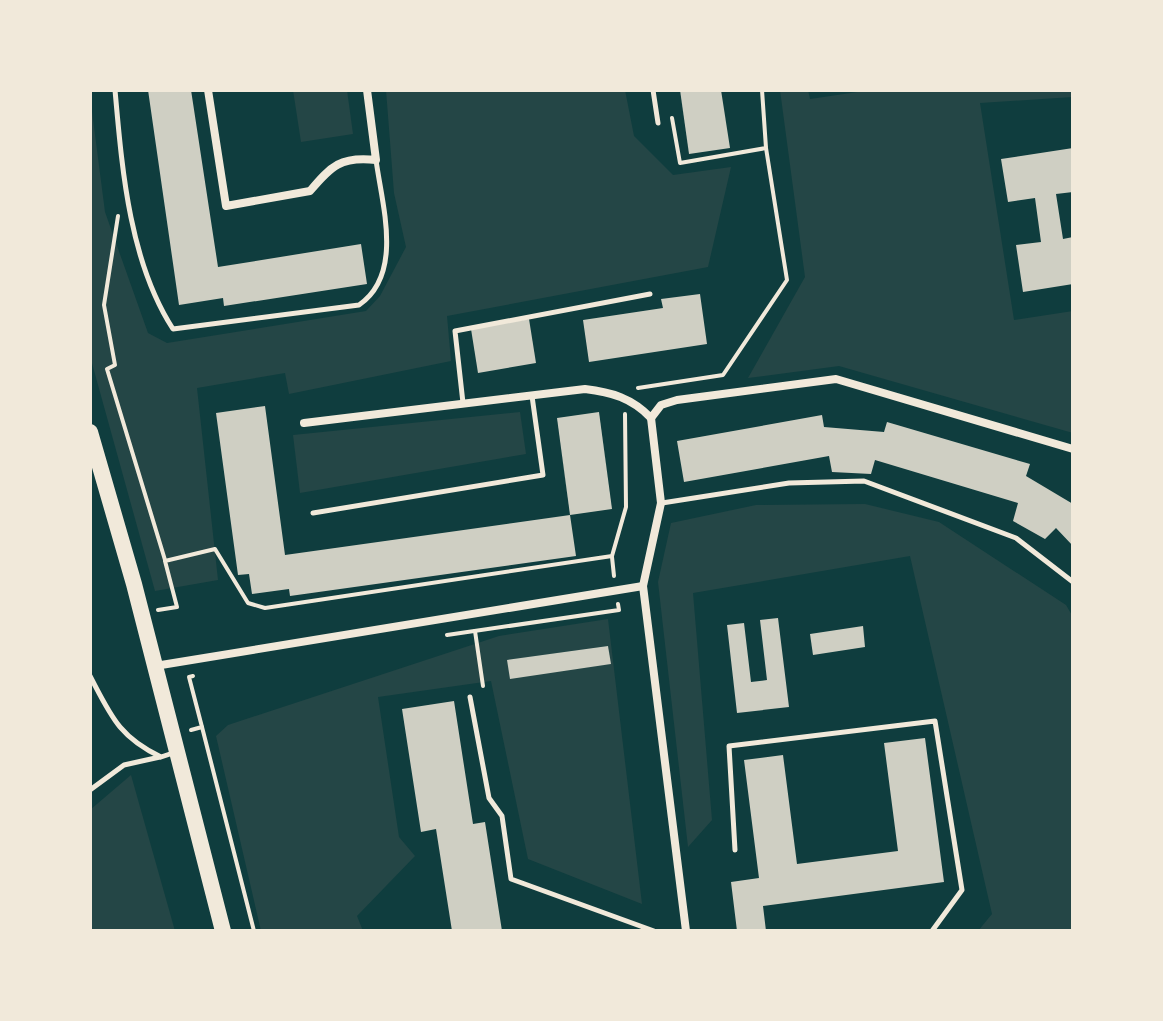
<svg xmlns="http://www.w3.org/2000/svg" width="1163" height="1021" font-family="Ubuntu,sans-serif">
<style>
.green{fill:#244646;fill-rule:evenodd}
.building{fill:#cfcfc3}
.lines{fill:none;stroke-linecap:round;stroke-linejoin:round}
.path{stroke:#f1e9da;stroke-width:4}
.service{stroke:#f1e9da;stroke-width:5}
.minor{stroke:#f1e9da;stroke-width:8}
.secondary{stroke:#f1e9da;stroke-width:16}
</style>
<rect width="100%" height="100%" fill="#0f3d3e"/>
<g class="green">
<path d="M293,90H347L353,134L301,142Z"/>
<path d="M386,90H625L634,136L673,175L731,167L708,267L447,316L451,361L289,394L285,373L197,388L218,580L155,591L90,356V96L105,212L148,333L167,343L366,311L380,296L406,247L394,193Z"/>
<path d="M780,90H808L810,99L871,90H1073V97L980,103L1014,320L1073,311V433L839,366L748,378L805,277Z"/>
<path d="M520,412L526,454L300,493L293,435Z"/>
<path d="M865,504L939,522L1066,605L1073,617V931H978L992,914L910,556L693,593L712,820L688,847L658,582L671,523L756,505Z"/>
<path d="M608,619L642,904L528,859L491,681L378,697L399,837L415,856L357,916L363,931H261L216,736L228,725L499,636ZM608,646L610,664L510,678L508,660Z"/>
<path d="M131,775L175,931H90V810Z"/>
</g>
<g class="building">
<path d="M148,90H191L218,267L361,244L367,284L224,306L223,298L179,305Z"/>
<path d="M680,90H721L730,148L689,154Z"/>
<path d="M1073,148V192L1056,194L1063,239L1073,237V284L1023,292L1016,245L1041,242L1035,198L1008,202L1001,159Z"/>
<path d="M700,294L707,344L589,362L583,320L663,308L661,299Z"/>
<path d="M529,319L536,363L478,373L471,329Z"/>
<path d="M265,406L285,555L570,515L576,556L290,596L289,589L252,594L249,574L238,575L216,413Z"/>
<path d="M599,412L612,509L570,515L557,418Z"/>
<path d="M822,415L824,427L884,432L887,422L1030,464L1026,476L1073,504V546L1056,528L1045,539L1013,521L1018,503L875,460L871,474L832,472L829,456L684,482L677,441Z"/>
<path d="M778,618L789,707L737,713L727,625L744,623L751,682L767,680L760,620Z"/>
<path d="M863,626L865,647L813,655L810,634Z"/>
<path d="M608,646L611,664L510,679L507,660Z"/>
<path d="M454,701L473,824L485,822L502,931H452L436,829L421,832L402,709Z"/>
<path d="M925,738L944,882L763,906L766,931H737L731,882L759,878L744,760L783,755L797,864L898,851L884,743Z"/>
</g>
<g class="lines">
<g class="path">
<path d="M672,118L680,163L766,148"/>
<path d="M118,216L104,305L115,365L107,369L165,560"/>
<path d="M638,388L723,375L787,280L766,148L762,90"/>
<path d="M612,557L614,576"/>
<path d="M158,610L177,607L165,561L215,549L248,603L265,608L612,556L626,507L625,414"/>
<path d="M475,631L483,686"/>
<path d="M447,635L619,610L618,604"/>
<path d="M202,727L254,931"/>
<path d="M191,730L202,727L189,677L193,676"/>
</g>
<g class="service">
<path d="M115,90C122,168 129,261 173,329L359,305C404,274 382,205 376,160"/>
<path d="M653,90L658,123"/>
<path d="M463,403L455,331L650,294"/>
<path d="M662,503L789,483L864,481L1016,538L1073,582"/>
<path d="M313,513L543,475L532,396"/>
<path d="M90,676C111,716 119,737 161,757L176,752"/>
<path d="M470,697L489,798L502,816L511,879L654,931"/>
<path d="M90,790L124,765L160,757"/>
<path d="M735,850L729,746L935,721L962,890L932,931"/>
</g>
<g class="minor">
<path d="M208,90L226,206L310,191C331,166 341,156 376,160L367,90"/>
<path d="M651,418L661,503L643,586L686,931"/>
<path d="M304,423L585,389C611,392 632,398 651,418L661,405L677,400L836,379L1073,449"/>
<path d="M155,666L643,586"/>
</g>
<path class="secondary" d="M90,432L134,584L223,931"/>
</g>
<rect width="1163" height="1021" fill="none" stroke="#f1e9da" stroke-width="184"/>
</svg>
